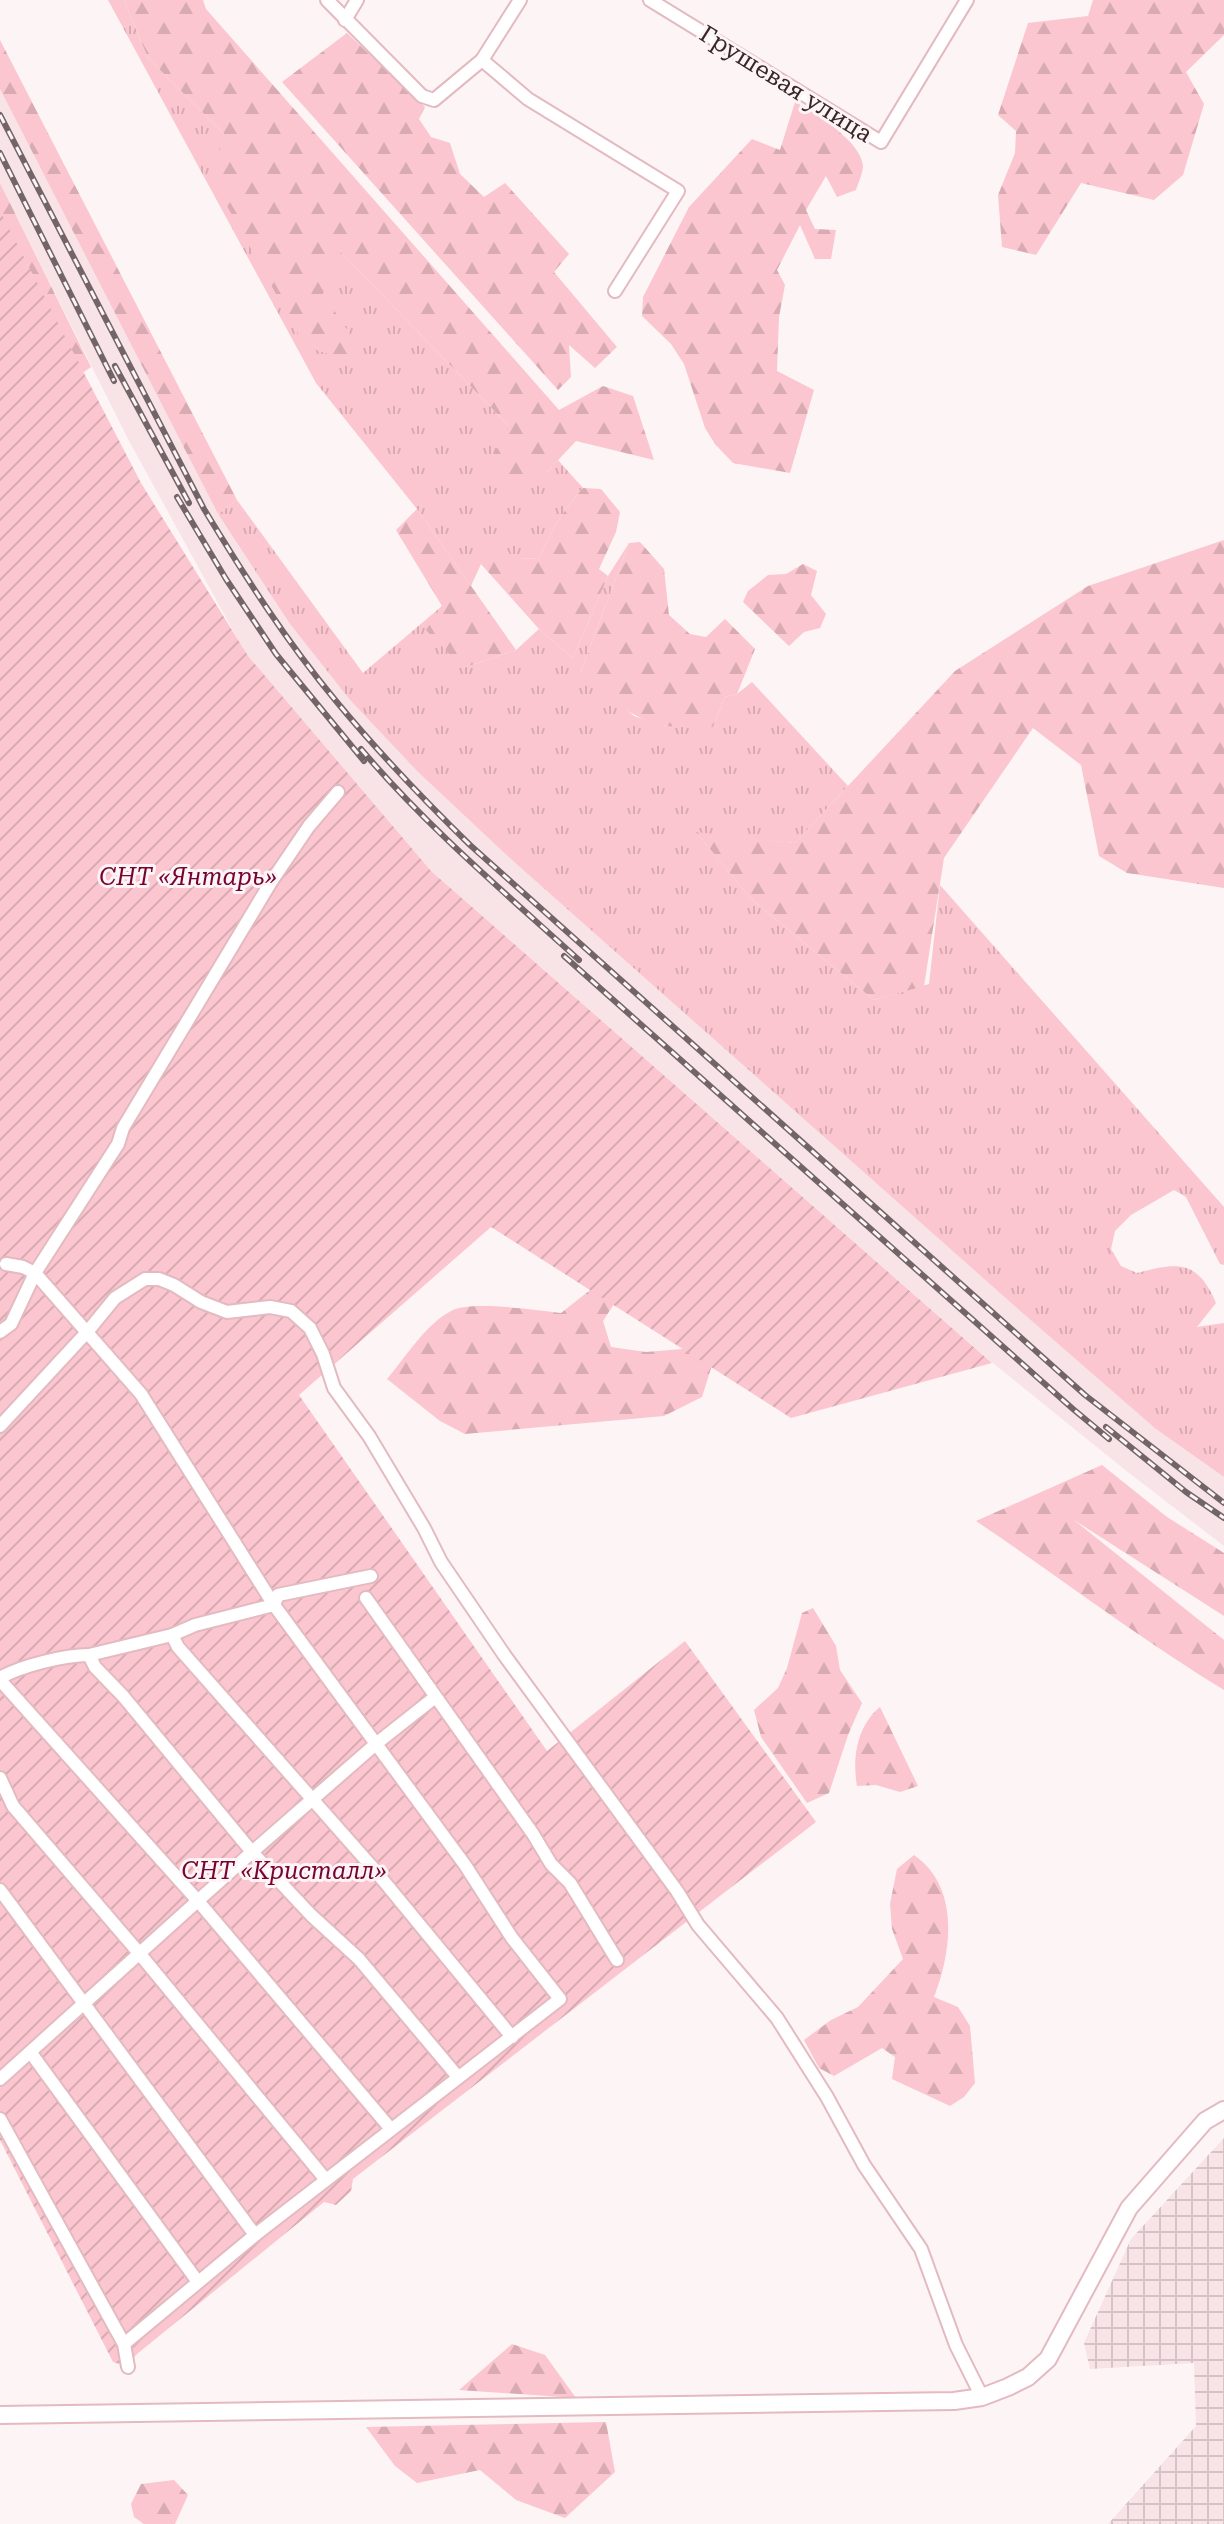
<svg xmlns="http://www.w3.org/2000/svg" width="1224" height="2524" font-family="'Roboto Serif',serif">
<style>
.built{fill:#f8e3e6}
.industrial{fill:url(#industrial-grid)}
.grass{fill:url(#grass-tufts)}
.forest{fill:url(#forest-firs)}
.garden{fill:url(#garden-furrows)}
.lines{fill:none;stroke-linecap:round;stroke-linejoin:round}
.street-casing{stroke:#e4bac1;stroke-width:16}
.secondary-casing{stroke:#e4bac1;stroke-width:20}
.street{stroke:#fff;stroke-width:12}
.secondary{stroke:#fff;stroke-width:16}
.rail-casing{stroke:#736567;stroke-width:6}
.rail{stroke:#fdf4f5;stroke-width:3;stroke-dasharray:9;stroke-linecap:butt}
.labels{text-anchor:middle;stroke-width:6;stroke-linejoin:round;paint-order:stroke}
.street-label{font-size:24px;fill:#38272a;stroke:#fdf4f5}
.park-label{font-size:24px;font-style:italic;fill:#770333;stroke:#fdf4f5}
</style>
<defs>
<pattern id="industrial-grid" width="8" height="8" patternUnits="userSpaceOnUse" patternTransform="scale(2)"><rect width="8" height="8" fill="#f8e3e6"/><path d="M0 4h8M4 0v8" fill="none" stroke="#d5c3c5"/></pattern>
<pattern id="grass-tufts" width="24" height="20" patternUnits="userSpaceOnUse" patternTransform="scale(2)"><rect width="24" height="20" fill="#fbc6cf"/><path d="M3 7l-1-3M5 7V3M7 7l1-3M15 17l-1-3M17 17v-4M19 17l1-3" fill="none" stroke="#d8aab2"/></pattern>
<pattern id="forest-firs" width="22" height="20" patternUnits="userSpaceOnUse" patternTransform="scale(2)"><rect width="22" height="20" fill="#fbc6cf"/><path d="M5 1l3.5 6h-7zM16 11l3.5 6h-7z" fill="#d8aab2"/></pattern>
<pattern id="garden-furrows" width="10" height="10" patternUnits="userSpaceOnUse" patternTransform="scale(2)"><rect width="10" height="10" fill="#fbc6cf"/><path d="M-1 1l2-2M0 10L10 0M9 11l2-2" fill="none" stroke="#d8aab2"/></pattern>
</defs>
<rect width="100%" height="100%" fill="#fdf4f5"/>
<path class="built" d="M0,89L218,514L290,624L350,700L418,772L512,860L1156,1429L1224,1477V1546L1124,1469L988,1359L430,870L247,656L128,439L0,183Z"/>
<path class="industrial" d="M1224,2138V2524H1108L1196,2426L1194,2363L1090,2369L1084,2343L1131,2239Z"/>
<g class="grass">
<path d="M108,0H124L148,58L225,135L322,294L338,249L509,426L547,472L558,460L583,488C563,510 550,532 539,559L519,558L481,564L471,586L417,509L316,383Z"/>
<path d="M237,500L363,673L442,606L463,668L516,650L539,629L573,658L608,576L629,543L581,671L634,716L666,726L713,727L725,697L737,694L752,682L848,786L795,843L697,833L752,900L874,1000L929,984L940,885L1224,1207V1265L1220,1264L1186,1197L1174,1190L1131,1215L1115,1231L1111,1249L1121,1266L1137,1273C1178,1262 1198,1260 1216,1303L1197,1327L1224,1323V1477L1156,1429L1017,1308L512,860L418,772L350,700L290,624L218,514Z"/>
</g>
<g class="forest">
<path d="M124,0H203L206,9L559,410L603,386L633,396L654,460L576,441L547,472L507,491L492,457L509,426L339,250L323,294L359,347L348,361L305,346L212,179L224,134L148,58Z"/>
<path d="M1093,0H1224V35L1186,72L1204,104L1183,175L1154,200L1081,183L1036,255L1002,247L998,195L1015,153L1016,131L998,115L1028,23L1088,16Z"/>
<path d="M347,33L425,107L419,119L431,137L450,143L460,174L484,197L505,183L569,254L554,272L617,347L595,368L569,345L571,377L558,390L282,82Z"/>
<path d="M0,40L237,500L218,514L0,89Z"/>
<path d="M795,102C815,113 861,141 863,166C863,173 858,183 856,190L837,197L826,176L806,210L815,229L836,230L831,259H815L800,225L777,270L785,285L779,317L777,371L814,390L790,473L733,463L715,444L705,428L684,364L671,344L642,316L643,297L689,207L752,139L780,150Z"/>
<path d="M0,183L91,367L62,387L0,266Z"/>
<path d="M583,488L601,489L620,512L616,532L599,569L608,576L573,658L539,629L481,564L497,546L519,558L539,559C550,532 563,510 583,488Z"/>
<path d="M417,509L516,650L463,668L426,630L442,606L396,530Z"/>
<path d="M1224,540V888L1127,873L1099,856L1081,765L1033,728L944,858L924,986L874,1000L752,900L696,832L795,843L955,671L1088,586Z"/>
<path d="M640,542L664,569L669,615L690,634L706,637L725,619L755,649L737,694L725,697L713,727C698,727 682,728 667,726C633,721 604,695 581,671L629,543Z"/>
<path d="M803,564L817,571L811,595L826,614L820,628L804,632L789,646L743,602L748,591L768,575L786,574Z"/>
<path d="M613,1272L625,1287L603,1321L611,1347L646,1352L718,1346L702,1397L664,1416L465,1434L440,1421L387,1379C406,1357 426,1323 453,1310C473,1301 537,1310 561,1313Z"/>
<path d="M1102,1465L1167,1517L1224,1553V1616L1074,1520L1224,1640V1690C1139,1638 1059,1577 976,1521Z"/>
<path d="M813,1608L836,1646L840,1670L862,1703L848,1735L829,1793L807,1803L761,1737L754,1710L778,1688L787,1668L802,1613Z"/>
<path d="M880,1707L918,1786L900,1792L876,1785L857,1786C852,1758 857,1726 880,1707Z"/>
<path d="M914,1855C960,1887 952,1951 934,1997L958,2007L970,2026L975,2083L964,2097L950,2106L892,2079L895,2057L882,2048L834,2076L819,2068L804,2040L831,2020L858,2007L903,1959L892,1929L890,1904L897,1869Z"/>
<path d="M512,2344L545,2355L576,2398L459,2390Z"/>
<path d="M606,2422L615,2472L565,2518L516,2500L480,2470L417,2483L395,2466L366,2427Z"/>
<path d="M174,2480L188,2495L175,2524H144L134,2517L131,2504L141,2484Z"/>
</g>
<path class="garden" d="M0,211L141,483L248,656L431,871L992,1363L791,1418L491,1227L299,1395L547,1751L685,1641L816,1822L353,2179L351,2191L336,2205L324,2202L137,2354L126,2366L113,2362L0,2140Z"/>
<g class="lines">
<g class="street-casing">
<g id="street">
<path d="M327,0L422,96L434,100L482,60L520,0"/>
<path d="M650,0L881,142L967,0"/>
<path d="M345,20L357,0"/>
<path d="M482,60L528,99L678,191L615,291"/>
<path d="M6,1264L23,1267L35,1273L141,1394L274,1605L465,1865L512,1938L560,1999L255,2235L124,2344"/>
<path d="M0,1332L11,1324L35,1273L118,1144L123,1128L271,882L309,826L338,792"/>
<path d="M0,1426L88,1331L115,1298L145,1279H159L174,1285L201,1302L227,1312L270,1307L291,1311L310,1328L323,1354L334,1388L369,1436L424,1528L441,1562L505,1656L677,1891L698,1925L777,2018L827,2097L864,2165L921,2249L956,2345L982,2397"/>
<path d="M366,1598L533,1834L551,1864L570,1883L617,1960"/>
<path d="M172,1635L178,1647L373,1868L512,2037"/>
<path d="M89,1655L95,1667L123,1696L252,1852L311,1915L359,1959L458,2077"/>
<path d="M0,1678C20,1666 65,1655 89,1655L172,1635L195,1625L274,1605L278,1595L371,1576"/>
<path d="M0,1680L198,1901L390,2128"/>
<path d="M0,1778L13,1806L139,1953L326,2180"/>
<path d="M0,1890L255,2235"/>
<path d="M31,2053L198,2282"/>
<path d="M0,2079L252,1852L377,1743L434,1698"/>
<path d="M0,2119L124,2344L128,2367"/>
</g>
</g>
<g class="secondary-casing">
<path id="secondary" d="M0,2415L954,2401L982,2397L1008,2387L1028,2377L1048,2359L1129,2208L1205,2121L1224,2110"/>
</g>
<use href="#street" class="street"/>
<use href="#secondary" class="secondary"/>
<g class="rail-casing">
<g id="rail">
<path d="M0,115L204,509C244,575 286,641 336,701C378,752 423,799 470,845L1085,1395L1224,1503"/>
<path d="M0,153L114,381"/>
<path d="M115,366L189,503"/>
<path d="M177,497L226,579L276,654L364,761"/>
<path d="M361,749C426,826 504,892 579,960"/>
<path d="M564,956L1073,1409L1109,1439"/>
<path d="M1106,1427L1186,1492L1224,1518"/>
</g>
</g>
<use href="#rail" class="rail"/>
</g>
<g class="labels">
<g class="street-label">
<text transform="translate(786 84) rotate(32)" y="8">Грушевая улица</text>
</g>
<g class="park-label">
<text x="188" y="885">СНТ «Янтарь»</text>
<text x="284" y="1879">СНТ «Кристалл»</text>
</g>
</g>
</svg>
